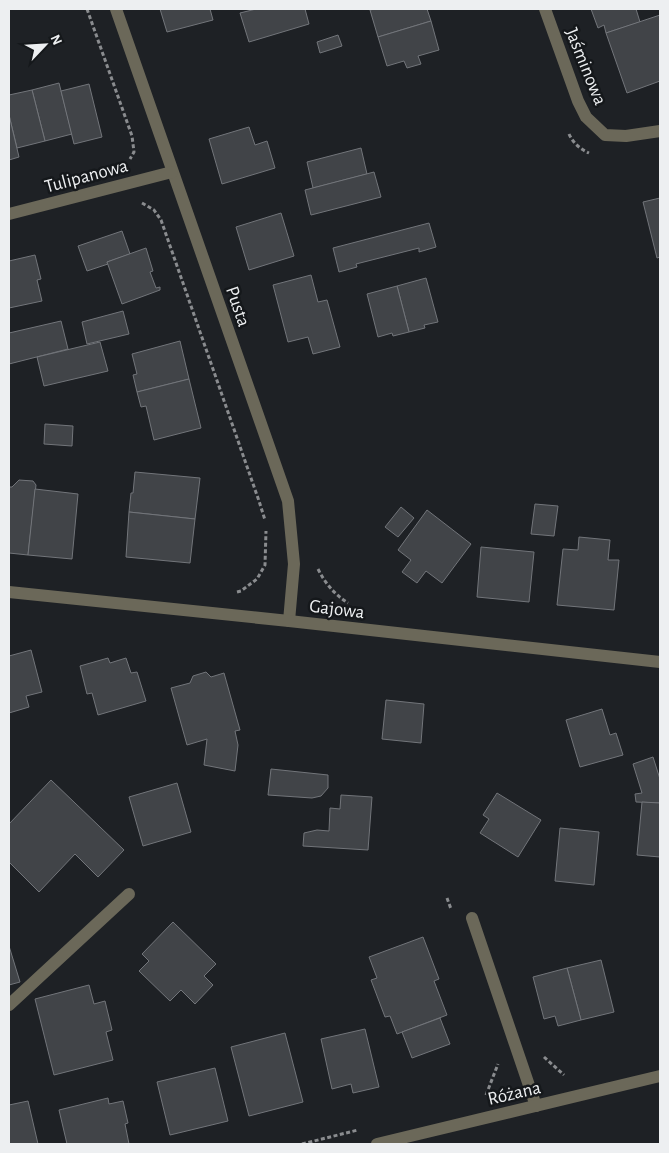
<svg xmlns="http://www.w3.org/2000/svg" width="669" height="1153" font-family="'Alegreya Sans',sans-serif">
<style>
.building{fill:#414448;stroke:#72757a}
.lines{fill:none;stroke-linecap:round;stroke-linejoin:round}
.path{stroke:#8a8c8f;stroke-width:3;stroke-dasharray:4 2.5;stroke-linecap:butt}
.minor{stroke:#6b6859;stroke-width:12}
.labels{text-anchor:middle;stroke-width:5;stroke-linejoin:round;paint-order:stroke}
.street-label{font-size:19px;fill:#edeff1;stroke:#15181b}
</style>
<rect width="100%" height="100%" fill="#1e2125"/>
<g class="building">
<path d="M160,9H210L213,20L167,32Z"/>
<path d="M256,9H305L309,24L249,42L240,13Z"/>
<path d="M375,9H427L431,21L378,37L370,10Z"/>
<path d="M591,9H636L640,22L606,33L604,25L598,28Z"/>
<path d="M660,15V81L627,93L606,33Z"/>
<path d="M431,21L439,50L418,56L421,64L407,68L404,61L387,66L378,37Z"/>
<path d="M338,35L342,46L320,53L317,42Z"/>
<path d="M59,83L72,134L45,141L32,90Z"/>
<path d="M89,84L102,137L74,144L61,91Z"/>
<path d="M32,90L45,141L17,148L9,115V95Z"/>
<path d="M9,115L19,157L9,160Z"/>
<path d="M249,127L255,145L267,141L275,168L222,184L209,139Z"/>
<path d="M361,148L367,174L313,188L307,162Z"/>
<path d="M374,172L381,197L311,215L305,190Z"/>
<path d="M660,198V257L657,258L643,202Z"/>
<path d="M281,213L294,256L249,270L236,227Z"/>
<path d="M429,223L436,247L419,252V248L356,264L357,267L339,272L333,248Z"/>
<path d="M122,231L130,254L107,262L108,264L87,271L78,246Z"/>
<path d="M146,248L153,271L150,272L156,288L160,287V290L122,304L107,262Z"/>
<path d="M35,255L41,279L37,280L42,301L9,308V261Z"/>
<path d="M311,275L318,302L327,300L340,347L313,354L308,337L288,342L273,285Z"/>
<path d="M426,278L438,322L424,325L425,328L409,332L397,286Z"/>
<path d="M397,286L409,332L393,336L392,333L378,337L367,294Z"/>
<path d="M123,311L129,334L87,344L82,322Z"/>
<path d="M61,321L68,349L9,364V333Z"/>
<path d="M180,341L189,379L137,392L133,375L137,374L132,354Z"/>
<path d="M100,342L108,371L44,386L37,357Z"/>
<path d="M189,379L201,428L154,440L146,406L141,407L137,392Z"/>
<path d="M45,424L73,426L72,446L44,444Z"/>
<path d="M135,472L200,478L195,519L129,512L131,493H133Z"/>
<path d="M19,480L33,481L36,485L28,555L9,553V487H12Z"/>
<path d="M35,489L78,494L72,559L28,555Z"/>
<path d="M535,504L558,506L554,536L531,534Z"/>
<path d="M401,507L414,518L398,537L385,527Z"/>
<path d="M427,510L471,544L442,583L426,571L417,583L402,572L411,560L398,550Z"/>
<path d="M129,512L195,519L190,563L126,557Z"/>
<path d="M579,537L610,540L608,560H619L614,610L557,605L563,549L578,550Z"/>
<path d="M481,547L534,552L529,602L477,597Z"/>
<path d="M31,650L42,692L26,696L29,707L9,713V656Z"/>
<path d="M108,658L110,663L126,658L131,673L137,672L146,701L98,715L92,693L87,694L80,666Z"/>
<path d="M206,672L211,677L224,673L240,730L235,731L238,745L235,771L204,765L207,739L187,745L171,688L190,683L193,676Z"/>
<path d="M386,700L424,704L421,743L382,739Z"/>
<path d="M602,709L610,735L616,733L623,755L580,767L566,720Z"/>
<path d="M653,757L660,779V803L636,802L635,794L642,793L633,764Z"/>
<path d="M271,769L328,775V788L321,796L312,798L268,795Z"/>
<path d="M51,780L124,850L98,877L75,854L39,892L9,862V824Z"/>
<path d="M177,783L191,832L143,846L129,797Z"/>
<path d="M497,793L541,820L518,857L480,833L489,819L483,815Z"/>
<path d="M341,795L372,797L368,850L303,846L304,833L317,830L329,831L330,808L340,809Z"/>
<path d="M642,802L660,803V857L637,855Z"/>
<path d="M560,828L599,832L594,885L555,881Z"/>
<path d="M173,922L216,964L204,976L213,985L195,1004L181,990L170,1001L139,971L149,961L142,954Z"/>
<path d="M423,937L439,979L434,981L447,1015L397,1034L390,1016L385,1017L371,980L377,978L369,957Z"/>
<path d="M9,946L20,982L9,985Z"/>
<path d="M601,960L614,1012L581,1020L567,968Z"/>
<path d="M567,968L581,1020L558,1026L555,1016L544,1019L533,977Z"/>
<path d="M89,985L94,1004L105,1001L112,1030L106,1032L113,1060L54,1075L35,999Z"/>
<path d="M440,1018L450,1044L412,1058L402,1032Z"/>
<path d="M365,1029L379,1087L353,1093L351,1084L332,1089L321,1039Z"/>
<path d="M285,1033L303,1102L249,1116L231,1047Z"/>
<path d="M215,1068L228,1121L170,1135L157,1082Z"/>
<path d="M108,1098L109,1104L123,1101L128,1123L125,1124L129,1144H67L59,1110Z"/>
<path d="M28,1101L38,1144H9V1105Z"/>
</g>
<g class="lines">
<g class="path">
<path d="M87,9L132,136L134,152L130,159"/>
<path d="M569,134C573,143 580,149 589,153"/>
<path d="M142,203L154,210L161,220L259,501L265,520"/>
<path d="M318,569C325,583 334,594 348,603"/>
<path d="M237,592L241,591L257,579L265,565L266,531"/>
<path d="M447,898L451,909"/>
<path d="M544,1057L564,1075"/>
<path d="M486,1095L498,1064"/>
<path d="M302,1144L358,1130"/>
</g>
<g class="minor">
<path d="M116,9L288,501L294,564L289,621"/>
<path d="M545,9L578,101L586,117L605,135L626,136L660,131"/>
<path d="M9,214L172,172"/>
<path d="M9,592L289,621L660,662"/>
<path d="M472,918L536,1106"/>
<path d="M9,1005L129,894"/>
<path d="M377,1144L660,1076"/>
</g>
</g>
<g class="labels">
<g class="street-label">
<text transform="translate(587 66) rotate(68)" y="7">Jaśminowa</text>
<text transform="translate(86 175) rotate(-15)" y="7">Tulipanowa</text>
<text transform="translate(239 306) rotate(71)" y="7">Pusta</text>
<text transform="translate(337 608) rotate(7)" y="7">Gajowa</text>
<text transform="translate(514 1092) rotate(-13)" y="7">Różana</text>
</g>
</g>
<rect width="669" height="1153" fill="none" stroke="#edeff1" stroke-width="20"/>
<g transform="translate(45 45) rotate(65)" stroke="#15181b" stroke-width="4" paint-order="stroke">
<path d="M0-4L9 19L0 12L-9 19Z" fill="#edeff1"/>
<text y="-8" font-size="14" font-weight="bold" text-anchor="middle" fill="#edeff1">N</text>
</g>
</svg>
